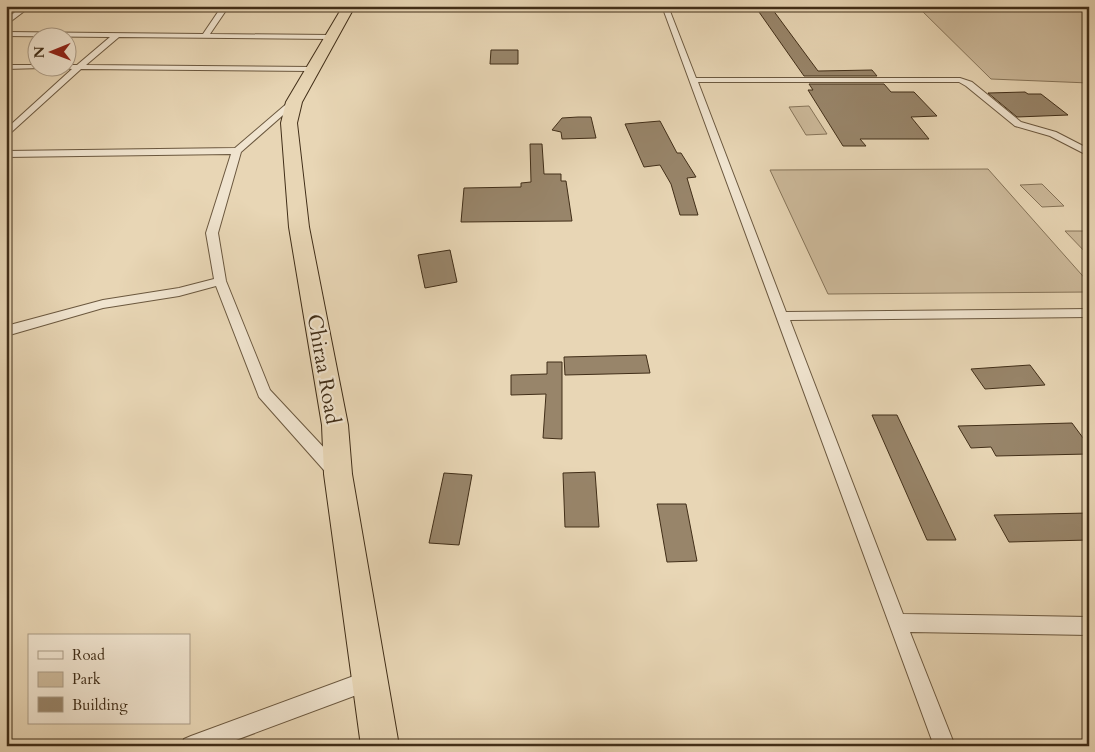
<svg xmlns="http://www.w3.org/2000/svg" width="1095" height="752" font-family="Cardo,serif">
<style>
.green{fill:#ccb99a;stroke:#867459}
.building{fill:#98856a;stroke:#412e18}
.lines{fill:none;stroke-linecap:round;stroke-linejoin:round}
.street-casing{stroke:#6b583f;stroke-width:2}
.highway-casing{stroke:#412e18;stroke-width:2}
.street{fill:#f0e4cf;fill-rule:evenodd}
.highway{fill:#e8d6b5;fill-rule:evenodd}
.labels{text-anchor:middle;stroke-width:4.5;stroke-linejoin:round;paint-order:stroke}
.street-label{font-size:21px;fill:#412e18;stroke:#f0e4cf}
</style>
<rect width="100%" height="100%" fill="#e8d6b5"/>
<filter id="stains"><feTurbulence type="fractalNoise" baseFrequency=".004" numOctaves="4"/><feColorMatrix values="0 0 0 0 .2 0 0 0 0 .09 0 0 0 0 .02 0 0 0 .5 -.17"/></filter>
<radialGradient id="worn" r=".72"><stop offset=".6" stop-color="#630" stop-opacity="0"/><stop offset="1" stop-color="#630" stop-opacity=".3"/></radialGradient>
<g class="green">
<path d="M917,6H1089V83L991,79Z"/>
<path d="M809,106L827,134L806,135L789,107Z"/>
<path d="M988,169L1089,283V292L828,294L770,170Z"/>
<path d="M1042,184L1064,206L1042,207L1020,185Z"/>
<path d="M1065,231H1089V256Z"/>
</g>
<g class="building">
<path d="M767,6H770L818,71L872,70L877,76H804L759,12Z"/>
<path d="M491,50H518V64H490Z"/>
<path d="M809,84H884L891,92H914L937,116L911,117L929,139H860L866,146H843L808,90H813Z"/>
<path d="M1025,92L1028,94H1041L1068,115L1017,117L988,93Z"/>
<path d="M578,117H591L596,138L562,139L561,132L552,130L562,118Z"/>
<path d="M660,121L677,153H681L696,177L687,178L698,215H680L671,184L660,165L644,167L625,124Z"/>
<path d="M530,144H542L544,174H561V181H566L572,221L461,222L464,188L521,187V183L531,182Z"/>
<path d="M450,250L457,282L425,288L418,255Z"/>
<path d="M646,355L650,373L565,375L564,357Z"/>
<path d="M547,362H562V439L543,438L546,394L511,395V375L547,374Z"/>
<path d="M1030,365L1045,385L985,389L971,369Z"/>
<path d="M872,415H897L956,540H927Z"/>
<path d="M1072,423L1089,446V454L996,456L991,447L971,448L958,426Z"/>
<path d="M595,472L599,527H565L563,473Z"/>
<path d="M444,473L472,475L459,545L429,543Z"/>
<path d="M657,504H686L697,561L667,562Z"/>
<path d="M1089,513V540L1009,542L994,515Z"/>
</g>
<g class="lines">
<g class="street-casing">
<g id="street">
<path d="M23,6H31L6,25V19Z"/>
<path d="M222,6H229L210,34L330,35L334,37L330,39L119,37L86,65L311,67L315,69L311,71L81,69L6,137V129L72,69L64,68H68V65H77L110,37L6,36V32L203,34Z"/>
<path d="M662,6H668L696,78H960L972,82L1021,122L1056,132L1089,149V156L1050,136L1015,126L966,86L959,82H698L786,312L1089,309V317L790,320L903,614L1089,617V635L910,632L955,746H934Z"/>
<path d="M6,65H38V68H42L6,69Z"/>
<path d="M291,100L298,102L241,152L218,233L226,281L270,390L342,467L344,472L342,477L336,479L330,477L259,397L216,286L179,296L103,308L6,336V326L103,300L179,288L214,279L206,233L231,154L6,157V151L235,148Z"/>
<path d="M370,670L377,673L380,680L377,687L370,690L220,746H181L184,739L191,736Z"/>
</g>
</g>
<g class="highway-casing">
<path id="highway" d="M343,6H355L302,102L297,123L309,227L348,425L352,474L399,746H361L324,474L322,425L289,227L281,123L286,102Z"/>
</g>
<use href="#street" class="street"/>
<use href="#highway" class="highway"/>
</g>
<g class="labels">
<g class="street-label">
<text transform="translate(324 369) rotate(80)" y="7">Chiraa Road</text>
</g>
</g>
<rect width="1095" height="752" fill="none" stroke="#e8d6b5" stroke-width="25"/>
<rect x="8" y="8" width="1080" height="737" fill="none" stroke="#412e18" stroke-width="2.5"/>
<rect x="12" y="12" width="1070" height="727" fill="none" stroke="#412e18"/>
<rect x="28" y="634" width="162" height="90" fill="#f0e4cf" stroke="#aa9b86"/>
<rect x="38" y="651" width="25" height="8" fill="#f0e4cf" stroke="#aa9b86"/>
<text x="72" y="660" font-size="15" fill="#412e18">Road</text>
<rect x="38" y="672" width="25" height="15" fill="#ccb99a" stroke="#aa9b86"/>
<text x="72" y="684" font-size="15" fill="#412e18">Park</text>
<rect x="38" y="697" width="25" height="15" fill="#98856a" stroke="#aa9b86"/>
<text x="72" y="710" font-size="15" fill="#412e18">Building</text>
<g transform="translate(52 52) rotate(269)"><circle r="24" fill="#f0e4cf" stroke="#aa9b86"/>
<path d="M0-4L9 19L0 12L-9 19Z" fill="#8f2418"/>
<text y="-8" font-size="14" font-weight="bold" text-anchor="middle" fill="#412e18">N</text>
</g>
<rect width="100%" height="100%" filter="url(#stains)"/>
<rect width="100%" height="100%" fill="url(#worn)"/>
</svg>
